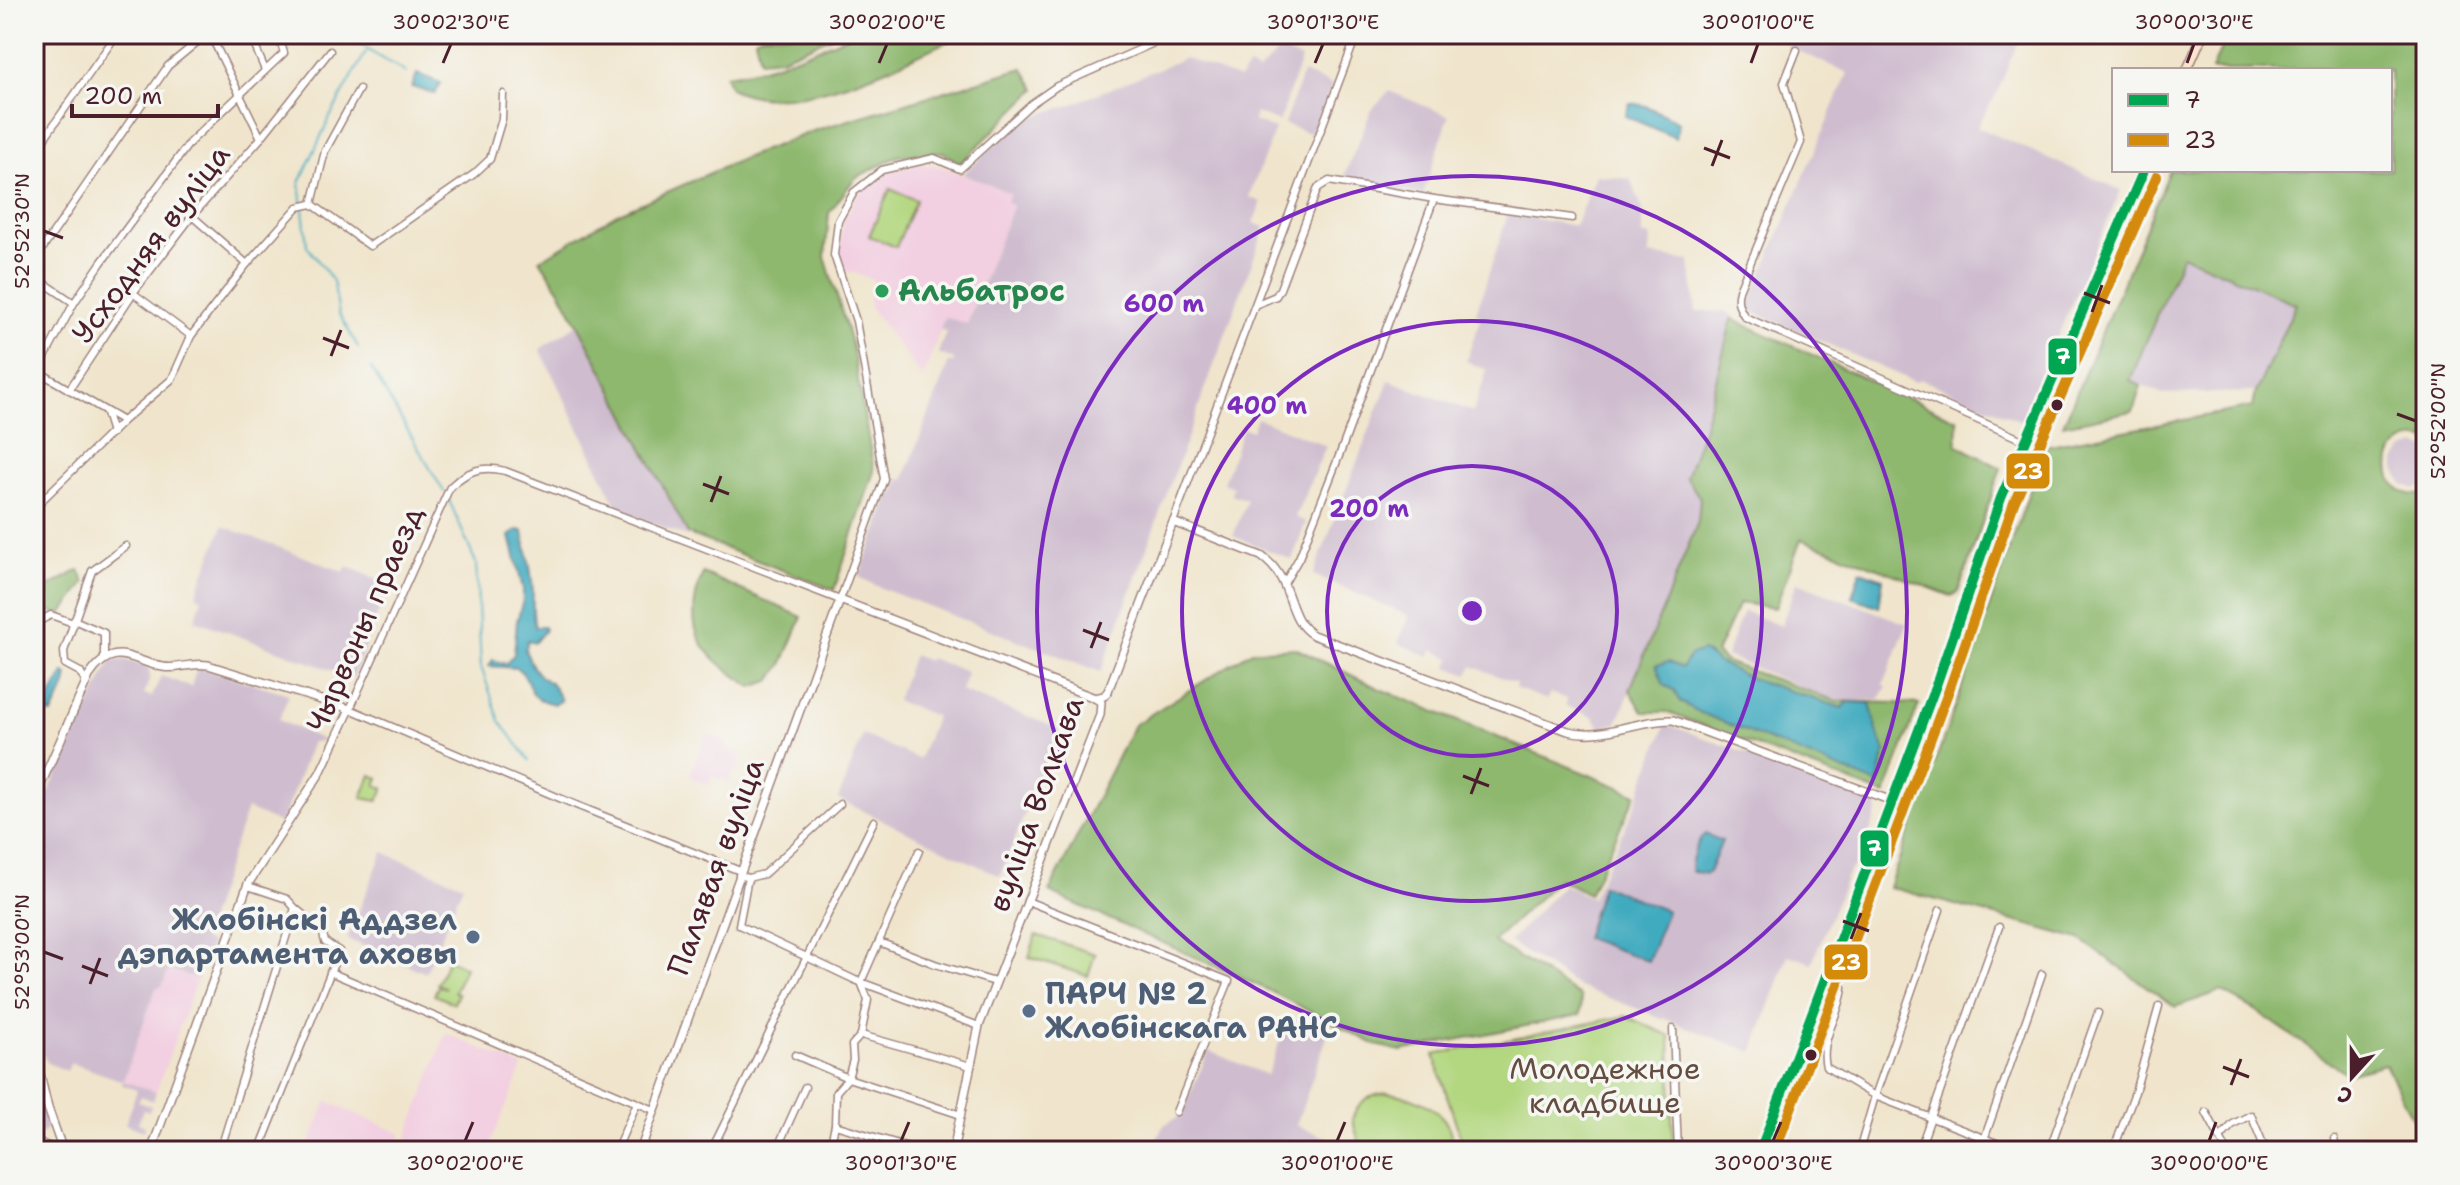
<svg xmlns="http://www.w3.org/2000/svg" width="2460" height="1185" font-family="'Shantell Sans',sans-serif">
<style>
.built{fill:#f2cfe1}
.industrial{fill:#cfbdcf}
.green{fill:#b3d780;stroke:#7e7b56;stroke-width:2}
.forest{fill:#8eb86e;stroke:#6c6c4c;stroke-width:2}
.water{fill:#3faabf;stroke:#446475;stroke-width:2}
.lines{fill:none;stroke-linecap:round;stroke-linejoin:round}
.stream{stroke:#3faabf;stroke-width:2}
.minor-casing{stroke:#9d827c;stroke-width:9}
.tertiary-casing{stroke:#9d827c;stroke-width:10}
.secondary-casing{stroke:#9d827c;stroke-width:11}
.minor{stroke:#fff;stroke-width:6}
.tertiary{stroke:#fff;stroke-width:7}
.secondary{stroke:#fde4d0;stroke-width:8}
.bus-1-casing{stroke:#f6f6f2;stroke-width:16}
.bus-2-casing{stroke:#f6f6f2;stroke-width:16}
.bus-1{stroke:#00a651;stroke-width:10}
.bus-2{stroke:#d48b09;stroke-width:10}
.ticks{fill:none;stroke:#4a1f2b;stroke-width:3}
.ring{fill:none;stroke:#7b2cbf;stroke-width:4}
.leisure-dot{fill:#2e9e5b;stroke:#f6f6f2;stroke-width:3}
.bus-dot{fill:#4a1f2b;stroke:#f6f6f2;stroke-width:3}
.service-dot{fill:#5c6f8a;stroke:#f6f6f2;stroke-width:3}
.labels{text-anchor:middle;stroke-width:7;stroke-linejoin:round;paint-order:stroke}
.street-label{font-size:30px;fill:#4a1f2b;stroke:#f6f6f2}
.leisure-label{font-size:30px;font-weight:bold;fill:#27864d;stroke:#f6f6f2;text-anchor:start}
.service-label{font-size:30px;font-weight:bold;fill:#4e5e75;stroke:#f6f6f2;text-anchor:end}
.park-label{font-size:30px;fill:#644d40;stroke:#f6f6f2}
.centre{fill:#7b2cbf;stroke:#f6f6f2;stroke-width:4}
.ring-label{font-size:24px;text-anchor:middle;font-weight:bold;fill:#7b2cbf;stroke:#f6f6f2;stroke-width:7;stroke-linejoin:round;paint-order:stroke}
.line-badge{stroke:#f6f6f2;stroke-width:3}
.badge-label{font-size:22px;text-anchor:middle;font-weight:bold;fill:#fff}
.neatline{fill:none;stroke:#4a1f2b;stroke-width:3}
.ticks-label{font-size:20px;text-anchor:middle;fill:#4a1f2b}
</style>
<rect width="100%" height="100%" fill="#f6f6f2"/>
<filter id="ink" filterUnits="userSpaceOnUse"><feTurbulence type="fractalNoise" baseFrequency=".0125" numOctaves="2"/><feDisplacementMap in="SourceGraphic" scale="16" xChannelSelector="R" yChannelSelector="G"/><feConvolveMatrix kernelMatrix="1 2 1 2 8 2 1 2 1" color-interpolation-filters="sRGB"/></filter>
<filter id="wash" filterUnits="userSpaceOnUse"><feTurbulence type="fractalNoise" baseFrequency=".006" numOctaves="4" result="noise"/><feDisplacementMap in="SourceGraphic" scale="32" xChannelSelector="R" yChannelSelector="G"/><feGaussianBlur stdDeviation="1.8" result="paint"/><feColorMatrix in="noise" values="0 0 0 0 0 0 0 0 0 0 0 0 0 0 0 0 0 1.4 0 .05"/><feComposite in="paint" operator="in"/></filter>
<g filter="url(#wash)">
<rect width="100%" height="100%" fill="#f0e5cc"/>
<g class="built">
<path d="M918,164L943,167L1010,193L1013,205L966,325L945,317L923,378L870,308L868,297L874,280L846,270L839,256L843,222L862,188L885,173Z"/>
<path d="M707,734L726,742L724,748L741,754L738,761L742,762L738,772L733,771L729,782L712,776L708,786L689,776Z"/>
<path d="M168,969L197,979L156,1092L123,1082L156,987L162,986Z"/>
<path d="M446,1033L523,1067L487,1151H402Z"/>
<path d="M327,1101L402,1134L395,1151H306Z"/>
</g>
<g class="industrial">
<path d="M1791,34H2021L1998,91L1977,127L2121,190L2021,421L1920,379L1915,382L1747,309L1848,73L1787,46Z"/>
<path d="M1280,50L1301,59L1279,122L1256,113L1253,121L1275,129L1249,197L1261,202L1254,223L1265,227L1101,672L883,589L859,577L891,494L894,495L900,478L904,479L949,362L953,364L954,360L938,353L946,332L940,329L945,317L967,324L1013,205L1007,202L1010,193L963,174L1022,120L1067,106L1185,58L1239,79L1249,67L1258,72Z"/>
<path d="M1303,73L1332,85L1315,129L1309,133L1284,124Z"/>
<path d="M1389,91L1449,116L1423,195L1343,179L1372,109Z"/>
<path d="M1596,175L1630,179L1642,207L1643,236H1650L1649,255L1690,261L1696,311L1727,312L1736,318L1737,324L1712,492L1617,723L1601,728L1593,717L1566,706L1567,699L1550,693L1547,700L1515,688L1516,683L1472,666L1468,675L1448,667L1451,658L1433,650L1429,656L1398,643L1409,616L1313,575L1389,380L1473,412L1487,370L1466,361L1481,316L1476,313L1508,214L1575,226Z"/>
<path d="M2182,255L2296,303L2256,392L2163,394L2130,380Z"/>
<path d="M578,324L688,534V537L619,510L540,349Z"/>
<path d="M1257,418L1326,446L1295,517L1306,522L1292,560L1233,536L1247,500L1231,494L1233,487L1223,483L1243,428L1252,431Z"/>
<path d="M2417,446L2426,448V486L2416,489L2404,485L2395,470V463L2403,450Z"/>
<path d="M223,526L344,572L347,566L389,585L353,678L195,620L202,599L196,595Z"/>
<path d="M1797,582L1907,624L1884,685L1887,687L1879,700L1836,701L1726,656L1743,611L1781,626Z"/>
<path d="M913,655L928,661L930,658L967,672L961,691L1059,729L1000,876L838,799L863,735L919,759L936,716L896,701Z"/>
<path d="M125,660L149,668L150,677L144,694L152,697L161,676L191,687L197,667L289,694L279,720L325,741L312,742L281,824L247,809L202,939L211,944L197,979L169,969L162,986L156,988L123,1081L156,1092L153,1101L141,1096L138,1102L151,1106L149,1112L143,1110L138,1123L145,1126L144,1131L125,1124L137,1090L122,1085L123,1081L71,1063L67,1071L47,1063L34,1033V812L35,810L39,812L111,661Z"/>
<path d="M1666,724L1876,801L1878,810L1859,861L1849,871L1812,963L1788,955L1753,1052L1579,987L1509,942L1563,885L1592,898L1635,806Z"/>
<path d="M383,852L463,885L426,973L347,939Z"/>
<path d="M1289,1017L1329,1031L1296,1125L1359,1151H1150L1164,1125L1180,1116L1209,1051L1267,1075Z"/>
<path d="M34,1074L47,1128L42,1134L34,1132Z"/>
</g>
<g class="green">
<path d="M890,189L916,200L896,247L869,236Z"/>
<path d="M371,775L379,778L376,785L384,788L378,801L362,798Z"/>
<path d="M1036,935L1095,954L1088,976L1029,957Z"/>
<path d="M448,959L465,967L454,992L458,994L454,1003L434,995L438,986L446,988L437,984Z"/>
<path d="M1625,1016L1670,1036L1673,1151H1465L1434,1055Z"/>
<path d="M1387,1093C1409,1095 1438,1105 1448,1126C1452,1133 1452,1143 1454,1151H1362L1352,1119C1360,1100 1367,1096 1387,1093Z"/>
</g>
<g class="forest">
<path d="M762,34H838L781,58L760,60L755,38Z"/>
<path d="M852,34H963C904,61 793,121 730,88L725,75C771,70 810,52 852,34Z"/>
<path d="M2227,34H2426V440C2379,428 2375,503 2426,494V1129L2416,1126L2385,1064L2347,1074L2254,1009L2221,991L2175,1007L2080,939L1889,887L1949,724L2045,446L2253,407L2256,392L2296,304L2182,255L2130,380L2141,386L2133,411L2063,425L2170,170H2390V70H2212Z"/>
<path d="M1023,68L1036,89L960,164L943,152L898,156L855,178L829,213L825,257L852,346L874,471L834,590L688,534L561,292L540,260L617,214L749,156L816,130Z"/>
<path d="M1732,319L1958,420L1957,445L2001,468L1958,593L1951,596L1801,539L1775,608L1739,603L1716,653L1726,662L1836,701L1919,704L1885,795L1667,712H1643L1630,690L1698,522L1700,498L1686,477L1703,430Z"/>
<path d="M79,570L85,583L61,615L34,605V595Z"/>
<path d="M703,573L802,617L782,665L770,681L752,687C704,656 679,633 703,573Z"/>
<path d="M1295,648L1380,689L1636,794L1589,894L1559,879L1493,941L1581,997L1580,1015L1401,1051L1376,1045L1266,989L1049,892L1134,725L1252,651Z"/>
</g>
<g class="water">
<path d="M417,74L441,83L435,94L412,87Z"/>
<path d="M1630,103L1646,106L1679,122L1676,138L1625,116Z"/>
<path d="M517,530L523,531C527,552 533,575 533,596C533,608 532,615 535,627H544L545,630L535,642L528,640L525,650C530,661 536,678 550,682L560,698L561,701L555,704C521,698 537,684 517,668L489,666L493,660L506,664L514,654L517,621L523,600V589L510,536Z"/>
<path d="M1860,571L1883,579L1879,607L1852,597Z"/>
<path d="M1703,651L1717,662L1750,678L1842,708L1848,702L1870,703L1877,731L1885,751L1878,784L1701,713L1680,702L1674,690L1664,685L1656,665L1669,662L1681,668L1691,655Z"/>
<path d="M64,673L68,675L66,686L52,714L47,713L52,694Z"/>
<path d="M1705,834L1722,841L1709,872L1705,874L1692,871C1690,860 1697,841 1705,834Z"/>
<path d="M1602,885L1667,911L1648,961L1585,938Z"/>
</g>
<g class="lines">
<g class="stream">
<path d="M351,34C370,56 384,57 406,73"/>
<path d="M358,347L339,314L333,281L307,246L300,182L330,117L366,52"/>
<path d="M371,368L444,492"/>
<path d="M449,500L476,563L481,667L500,721L529,760"/>
</g>
</g>
</g>
<g filter="url(#ink)">
<g class="lines">
<g class="minor-casing">
<g id="minor">
<path d="M210,34L261,138"/>
<path d="M250,34L265,70"/>
<path d="M1797,50L1784,83L1801,142L1739,290C1736,301 1739,308 1745,317L2025,441"/>
<path d="M34,153L117,34"/>
<path d="M312,204L370,246L474,174L490,159L502,119L503,94"/>
<path d="M312,204L325,151L359,89"/>
<path d="M192,216L247,264"/>
<path d="M34,261L168,66L207,34"/>
<path d="M34,276L74,303"/>
<path d="M133,293L191,336"/>
<path d="M1257,304L1276,296L1280,289L1316,193L1318,188L1329,181L1434,199L1572,218"/>
<path d="M34,369L43,361L74,303L101,263L190,142L284,53L278,34"/>
<path d="M34,369L123,421"/>
<path d="M69,390L133,293L192,216L261,138L330,51"/>
<path d="M106,413L112,433"/>
<path d="M34,508L123,421L172,379L191,336L247,264L298,207L312,204"/>
<path d="M1173,522L1357,34"/>
<path d="M1285,582L1299,558L1341,451L1434,199"/>
<path d="M74,620L104,633V659"/>
<path d="M34,624L51,615L73,623"/>
<path d="M86,683L80,672L65,664L64,651L92,571L126,546"/>
<path d="M740,871L576,805L350,709L450,487C467,471 481,465 505,471L840,600L884,479L856,321L834,255L838,221L854,192L882,170L934,158L960,169L1031,104L1057,86L1174,34"/>
<path d="M739,875L748,878L764,874L840,804"/>
<path d="M748,878L739,925L855,980L979,1026"/>
<path d="M1027,901L1229,981L1176,1112"/>
<path d="M879,942L935,964L995,982"/>
<path d="M330,972L654,1110"/>
<path d="M1827,976L1843,987C1841,1015 1819,1037 1826,1067L1875,1096L2017,1151"/>
<path d="M1673,1029L1678,1151"/>
<path d="M861,1035L971,1066"/>
<path d="M795,1055L848,1078L961,1115"/>
<path d="M2206,1112L2227,1151"/>
<path d="M835,1125L922,1151"/>
<path d="M2221,1137L2233,1124L2251,1115L2266,1151"/>
<path d="M2334,1139L2337,1151"/>
<path d="M220,1151L295,908L287,899L248,886"/>
<path d="M259,1151L339,951L325,942L322,930L295,908"/>
<path d="M616,1151L637,1103"/>
<path d="M711,1151L874,821"/>
<path d="M776,1151L805,1087"/>
<path d="M829,1151L835,1125L836,1092L848,1078L853,1060L852,1045L861,1035L868,1000L861,982L919,851"/>
<path d="M1859,1151L1875,1096L1940,910"/>
<path d="M1919,1151L1999,927"/>
<path d="M1980,1151L2042,974"/>
<path d="M2049,1151L2098,1013"/>
<path d="M2113,1151L2135,1092L2159,1006"/>
</g>
</g>
<g class="tertiary-casing">
<g id="tertiary">
<path d="M1095,698L1104,696L1108,691L1173,522L1261,556C1295,579 1285,619 1313,635L1568,731C1605,740 1636,719 1673,720L1892,801"/>
<path d="M34,800L89,676C114,639 131,661 163,667C179,670 190,662 208,665L350,709L320,773L248,884L151,1151"/>
<path d="M34,1049L48,1108L63,1151"/>
<path d="M640,1151L840,600L1095,698"/>
<path d="M953,1151L979,1026L1100,715L1101,702L1095,698"/>
</g>
</g>
<g class="secondary-casing">
<g id="secondary">
<path d="M2187,70L2203,34"/>
<path d="M34,1142L59,1151"/>
<path d="M1760,1151L1936,685L2001,498L2144,170"/>
</g>
</g>
<use href="#minor" class="minor"/>
<use href="#tertiary" class="tertiary"/>
<use href="#secondary" class="secondary"/>
<g class="bus-1-casing">
<path id="bus-1" d="M1760,1151L1936,685L2001,498L2144,170"/>
</g>
<g class="bus-2-casing">
<path id="bus-2" d="M1775,1151L1949,690L2014,503L2157,176"/>
</g>
<use href="#bus-1" class="bus-1"/>
<use href="#bus-2" class="bus-2"/>
</g>
</g>
<path class="ticks" d="M443,63L451,44M879,63L887,44M1315,63L1323,44M1751,63L1758,44M2187,63L2194,44M1704,148L1730,158M1712,166L1722,140M44,231L63,238M2084,293L2110,303M2092,312L2102,285M323,338L349,348M331,356L341,330M2397,414L2416,421M703,484L729,494M711,502L721,476M1083,630L1109,640M1091,648L1101,622M1463,776L1489,786M1471,794L1481,768M1843,921L1869,931M1851,939L1861,913M44,952L63,959M82,966L108,976M90,984L100,958M2223,1067L2249,1077M2231,1085L2241,1059M465,1141L473,1122M901,1141L909,1122M1337,1141L1345,1122M1773,1141L1781,1122M2209,1141L2216,1122"/>
<g class="ring">
<circle cx="1472" cy="611" r="145"/>
<circle cx="1472" cy="611" r="290"/>
<circle cx="1472" cy="611" r="435"/>
</g>
<circle class="leisure-dot" cx="882" cy="291" r="8"/>
<g class="bus-dot">
<circle cx="2057" cy="405" r="7"/>
<circle cx="1811" cy="1055" r="7"/>
</g>
<g class="service-dot">
<circle cx="473" cy="937" r="8"/>
<circle cx="1029" cy="1011" r="8"/>
</g>
<g class="labels">
<g class="street-label">
<text transform="translate(151 244) rotate(-53)" y="10">Усходняя вуліца</text>
<text transform="translate(365 619) rotate(-66)" y="10">Чырвоны праезд</text>
<text transform="translate(1036 804) rotate(-70)" y="10">вуліца Волкава</text>
<text transform="translate(716 867) rotate(-70)" y="10">Палявая вуліца</text>
</g>
<g class="leisure-label">
<text x="898" y="301">Альбатрос</text>
</g>
<g class="service-label">
<text x="457" y="930">Жлобінскі Аддзел<tspan x="457" dy="34">дэпартамента аховы</tspan></text>
<text x="1045" y="1004" text-anchor="start">ПАРЧ № 2<tspan x="1045" dy="34">Жлобінскага РАНС</tspan></text>
</g>
<g class="park-label">
<text x="1605" y="1079">Молодежное<tspan x="1605" dy="34">кладбище</tspan></text>
</g>
</g>
<circle cx="1472" cy="611" r="12" class="centre"/>
<g class="ring-label">
<text x="1164" y="312">600 m</text>
<text x="1267" y="414">400 m</text>
<text x="1369" y="517">200 m</text>
</g>
<g class="line-badge">
<rect x="2047" y="337" width="31" height="39" rx="8" fill="#00a651"/>
<rect x="2005" y="452" width="46" height="38" rx="8" fill="#d48b09"/>
<rect x="1859" y="829" width="31" height="39" rx="8" fill="#00a651"/>
<rect x="1823" y="943" width="46" height="38" rx="8" fill="#d48b09"/>
</g>
<g class="badge-label">
<text x="2063" y="364">7</text>
<text x="2028" y="479">23</text>
<text x="1874" y="856">7</text>
<text x="1846" y="970">23</text>
</g>
<rect width="2460" height="1185" fill="none" stroke="#f6f6f2" stroke-width="88"/>
<rect x="2112" y="68" width="280" height="104" fill="#f6f6f2" stroke="#b1a0a2" stroke-width="2"/>
<rect x="2128" y="94" width="40" height="12" fill="#00a651" stroke="#b1a0a2" stroke-width="2"/>
<text x="2184" y="108" font-size="24" fill="#4a1f2b">7</text>
<rect x="2128" y="134" width="40" height="12" fill="#d48b09" stroke="#b1a0a2" stroke-width="2"/>
<text x="2184" y="148" font-size="24" fill="#4a1f2b">23</text>
<g transform="translate(2352 1077) rotate(201)" stroke="#f6f6f2" stroke-width="6" paint-order="stroke">
<path d="M0-6L14 30L0 20L-14 30Z" fill="#4a1f2b"/>
<text y="-12" font-size="22" font-weight="bold" text-anchor="middle" fill="#4a1f2b">С</text>
</g>
<path d="M72 104v12h146v-12" fill="none" stroke="#4a1f2b" stroke-width="4"/>
<text x="84" y="104" font-size="24" fill="#4a1f2b" stroke="#f6f6f2" stroke-width="6" paint-order="stroke">200 m</text>
<rect x="44" y="44" width="2372" height="1097" class="neatline"/>
<g class="ticks-label">
<text x="451" y="29">30°02'30"E</text>
<text x="887" y="29">30°02'00"E</text>
<text x="1323" y="29">30°01'30"E</text>
<text x="1758" y="29">30°01'00"E</text>
<text x="2194" y="29">30°00'30"E</text>
<text transform="translate(22 231) rotate(-90)" y="7">52°52'30"N</text>
<text transform="translate(2438 421) rotate(-90)" y="7">52°52'00"N</text>
<text transform="translate(22 952) rotate(-90)" y="7">52°53'00"N</text>
<text x="465" y="1170">30°02'00"E</text>
<text x="901" y="1170">30°01'30"E</text>
<text x="1337" y="1170">30°01'00"E</text>
<text x="1773" y="1170">30°00'30"E</text>
<text x="2209" y="1170">30°00'00"E</text>
</g>
</svg>
